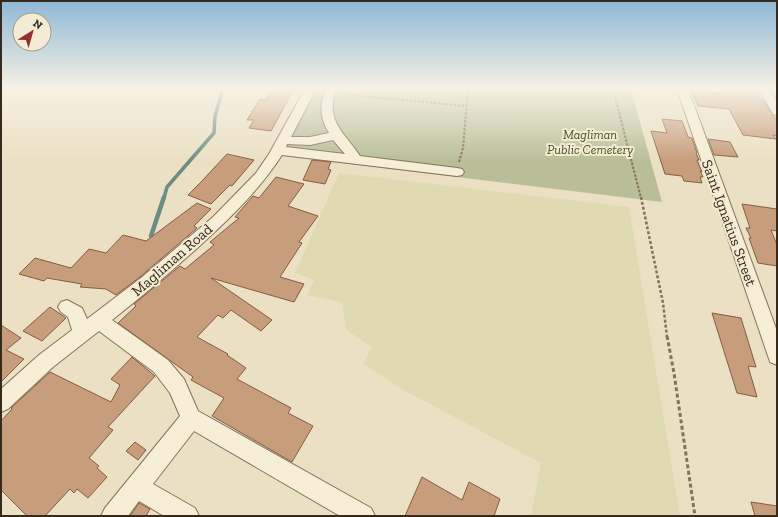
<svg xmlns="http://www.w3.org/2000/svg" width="778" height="517" font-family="'Zilla Slab',serif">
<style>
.farmland{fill:#e0dab2}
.cemetery{fill:#b9be98}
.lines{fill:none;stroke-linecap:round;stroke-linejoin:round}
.stream-far1{stroke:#6d8c85;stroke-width:3.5}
.stream{stroke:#6d8c85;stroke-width:4.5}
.building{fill:#c79d7c;stroke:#835d43}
.minor-casing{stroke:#85725c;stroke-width:2}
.path-far2{stroke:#85725c;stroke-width:2;stroke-dasharray:2.5 1.5;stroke-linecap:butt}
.path-far1{stroke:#85725c;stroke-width:2.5;stroke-dasharray:3 2;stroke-linecap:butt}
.path{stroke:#85725c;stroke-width:3;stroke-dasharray:4 2.5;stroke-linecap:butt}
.minor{fill:#f7eed7;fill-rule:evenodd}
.labels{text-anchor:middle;stroke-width:4;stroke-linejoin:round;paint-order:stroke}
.far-park-label{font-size:13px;font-style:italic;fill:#465127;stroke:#f3ebd3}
.street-label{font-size:15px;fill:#362a1f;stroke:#f3ebd3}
</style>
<rect width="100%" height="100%" fill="#ebe0c4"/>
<path class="farmland" d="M339,173L629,207L680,516H531L541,463L405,391L363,364L372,347L346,330L342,302L307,295L314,280L295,273Z"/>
<path class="cemetery" d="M310,89H631L662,202L275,155Z"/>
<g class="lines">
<path class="stream-far1" d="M164,198L167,187L214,133L215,116L223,89"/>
<path class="stream" d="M151,236L164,197"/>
</g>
<g class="building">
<path d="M272,89H294L271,131L249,128L254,120H247L260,99L265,100Z"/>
<path d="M724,89H754L777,121V136L773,135L776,139L743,135L729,109L698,106L691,90L726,94Z"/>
<path d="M662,119L682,121L688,137L692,138L697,153H696L699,160H697L702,172L700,171L703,177H700L702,183L684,181L682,176L665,174L651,131L667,133Z"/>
<path d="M708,139L730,142L738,157L714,155Z"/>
<path d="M227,154L254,160L232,186L230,185L211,204L188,195L201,182Z"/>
<path d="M312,160L331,162L328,169L331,170L325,184L303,180Z"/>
<path d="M276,177L304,184L288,206L318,216L299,242L302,243L280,277L304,284L294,302L211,278L272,320L261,331L231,310L223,318L218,315L197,337L228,354L227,355L246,368L237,379L291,408L288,413L313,426L292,462L212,416L224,398L191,380L193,377L118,323L136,306L134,304L180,266L185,269L214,245L210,242L239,218L235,217L253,196L259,198Z"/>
<path d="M197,203L211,209L194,226L197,228L140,277L116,295L106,289L80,287L82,284L47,278L44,281L19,274L35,258L71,268L89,249L106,253L123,235L146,241Z"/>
<path d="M742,204L777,209V231L771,230L777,245V266L758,263L749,238H751L746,228H750Z"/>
<path d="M50,307L66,318L42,341L23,331Z"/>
<path d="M712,313L741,318L756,367L748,366L757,397L737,393Z"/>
<path d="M1,325L21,338L6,350L24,359L1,382Z"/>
<path d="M132,357L155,376L108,427L113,430L89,458L99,466L97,468L107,477L88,498L77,489L74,493L70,489L45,516H27L1,490V421L12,409L11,408L50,372L111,402L120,385L111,379Z"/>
<path d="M135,442L146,450L138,460L126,451Z"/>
<path d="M422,477L462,500L469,482L500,499L494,516H405Z"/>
<path d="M751,502L777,506V516H755Z"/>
<path d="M139,503L150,509L146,516H130Z"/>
</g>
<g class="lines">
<g class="minor-casing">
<g id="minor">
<path d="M305,89H316L291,137H310L329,133C320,119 319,104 326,89H336C325,122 344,132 360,156L457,168L462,169L464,172L462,175L457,176L282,155C258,192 226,222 194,251C167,275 140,298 112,320L168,360L184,379L198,411L371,508L375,516H340L194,431L153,484L195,508L199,516H164L139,501L128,516H101L105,508L180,416L170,393L154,372L99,331L53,367L8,409L1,412V389L39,355L72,330L68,317L61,312L58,307L61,302L67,300L82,308L87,319L141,278L213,217L256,173L269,154ZM333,140L345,154L286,147L287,144L310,145Z"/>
<path d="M677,89H688L777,331V365L770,362L768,356Z"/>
<path d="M759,89H769L777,102V116L773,114Z"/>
</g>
</g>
<g class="path-far2">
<path d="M613,89L641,198"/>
<path d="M342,94L466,106"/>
<path d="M459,162L463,148L468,89"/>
</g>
<path class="path-far1" d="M641,197L663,303L667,337"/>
<path class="path" d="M667,336L674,373L695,516"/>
<use href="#minor" class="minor"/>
</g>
<linearGradient id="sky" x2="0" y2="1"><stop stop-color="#8db8d5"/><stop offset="0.55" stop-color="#f6f1e4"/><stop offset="1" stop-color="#f6f1e4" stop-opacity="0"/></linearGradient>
<rect width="778" height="161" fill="url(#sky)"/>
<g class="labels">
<g class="far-park-label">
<text x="590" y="139">Magliman<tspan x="590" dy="15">Public Cemetery</tspan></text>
</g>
<g class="street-label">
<text transform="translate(729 223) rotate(70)" y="5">Saint Ignatius Street</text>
<text transform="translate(172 260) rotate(-41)" y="5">Magliman Road</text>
</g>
</g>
<rect width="778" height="517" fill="none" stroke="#362a1f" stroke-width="4"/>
<g transform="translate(32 32) rotate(37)"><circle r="19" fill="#f3ebd3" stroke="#a79e8b"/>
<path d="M0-3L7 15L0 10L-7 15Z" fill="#90302f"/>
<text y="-6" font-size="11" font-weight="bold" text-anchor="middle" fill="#362a1f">N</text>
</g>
</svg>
